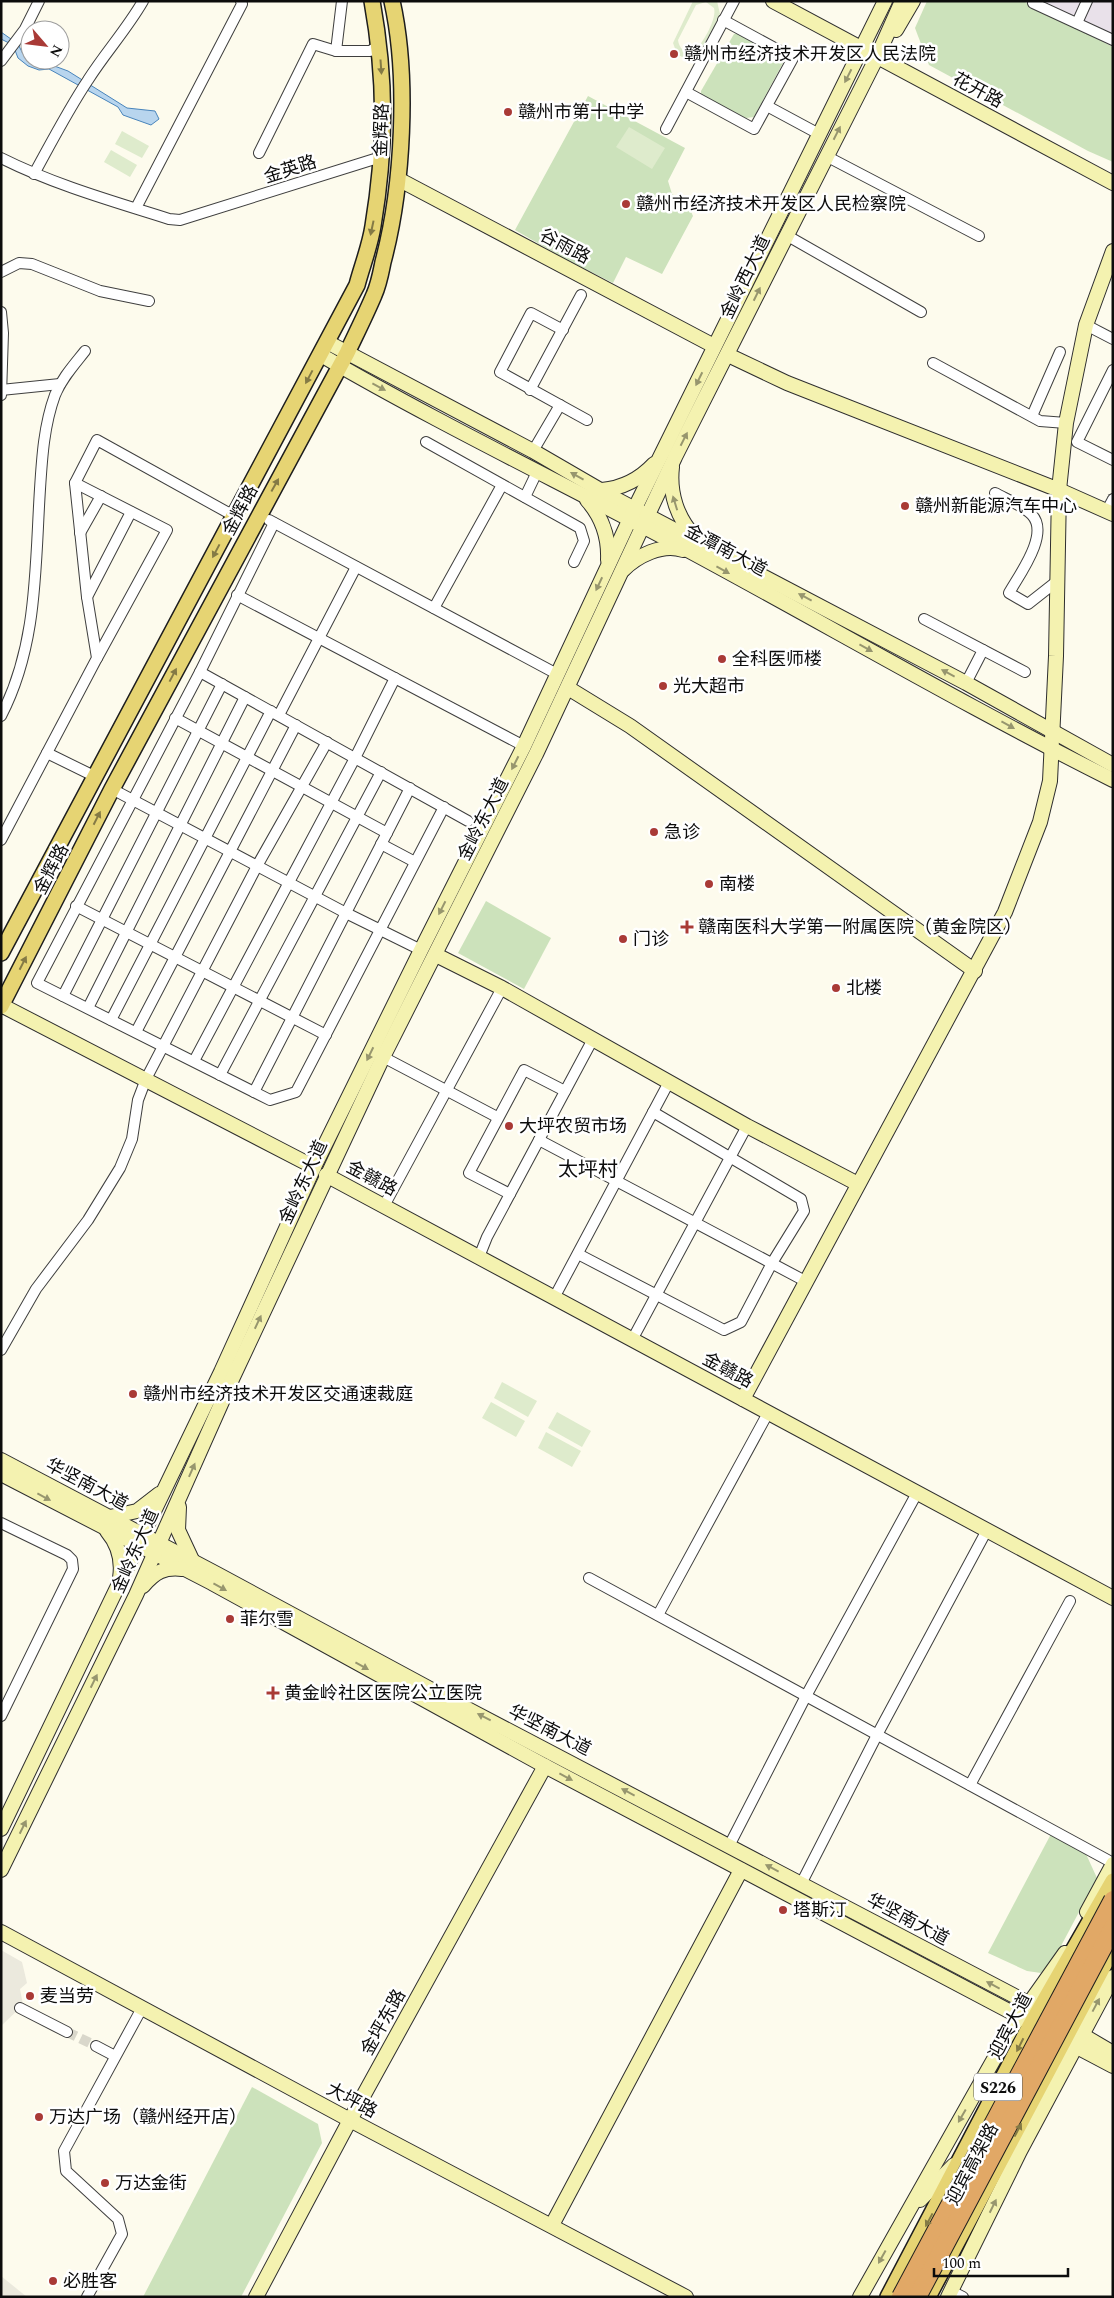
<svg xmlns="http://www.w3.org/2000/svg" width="1114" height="2298" font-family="Spectral,'Noto Sans SC',serif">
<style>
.industrial{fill:#e9e1ea}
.green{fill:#cce2bb}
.pitch{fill:#deebcc;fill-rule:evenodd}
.plaza{fill:#ebe9dd}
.water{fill:#b8d5ee;stroke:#4884bb}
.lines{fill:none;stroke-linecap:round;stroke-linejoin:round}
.street-tunnel{stroke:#d9d7cb;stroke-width:10;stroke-dasharray:10 5;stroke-linecap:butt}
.street-casing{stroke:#3f3f3f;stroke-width:12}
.secondary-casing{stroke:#2e2e2e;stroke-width:16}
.primary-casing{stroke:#1d1d1d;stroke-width:18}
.street{stroke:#fff;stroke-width:10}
.secondary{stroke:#f4f2b0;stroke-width:14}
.primary{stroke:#e6d473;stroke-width:15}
.highway-bridge-casing{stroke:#1d1d1d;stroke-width:20;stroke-linecap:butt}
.highway-bridge{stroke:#e1a866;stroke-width:18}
.oneway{fill:#847a45}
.oneway2{fill:#97966e}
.poi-dot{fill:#a93a36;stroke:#fff;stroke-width:2}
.labels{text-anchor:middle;stroke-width:5;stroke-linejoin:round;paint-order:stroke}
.shield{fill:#fff;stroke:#555;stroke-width:1}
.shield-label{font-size:16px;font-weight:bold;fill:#0c0c0c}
.poi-label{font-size:18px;fill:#0c0c0c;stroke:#fff;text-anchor:start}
.street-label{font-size:18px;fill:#0c0c0c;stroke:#fff}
.quarter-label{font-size:20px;fill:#0c0c0c;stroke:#fff}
</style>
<rect width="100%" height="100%" fill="#fdfbed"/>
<path class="industrial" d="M1023,1H1113V47Z"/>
<g class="green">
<path d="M927,1H1023L1113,47V162L1088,151L929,65L915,28Z"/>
<path d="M740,33L783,56L784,61L754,117L746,118L701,96V91L734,34Z"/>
<path d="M588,96L685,148L668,181L672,194L687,203L693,216L662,274L626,257L613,283L567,260L515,230Z"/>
<path d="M486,901L551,938L524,989L458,953Z"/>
<path d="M1051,1834L1086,1854L1097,1878L1052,1963L1041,1973L1027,1971L988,1953Z"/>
<path d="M252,2087L318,2124L322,2143L241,2297H143Z"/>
</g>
<g class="pitch">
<path d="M693,1H717L720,14C715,30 699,71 677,54L673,43ZM706,2L714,8C717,19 704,40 697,49C690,59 679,50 678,40L696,5Z"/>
<path d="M629,127L665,148L652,169L616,147Z"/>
<path d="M122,131L149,146L142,158L115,144Z"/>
<path d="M111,150L137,165L130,177L104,162Z"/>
<path d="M502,1382L537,1401L528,1417L494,1398Z"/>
<path d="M491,1402L525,1421L516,1437L482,1418Z"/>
<path d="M557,1412L591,1431L582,1447L548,1428Z"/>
<path d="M546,1432L581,1451L572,1467L538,1448Z"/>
</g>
<g class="plaza">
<path d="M1,1950L22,1962L27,1983L20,1989L23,2005L1,2026Z"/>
<path d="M1,2276L27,2297H1Z"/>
</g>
<path class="water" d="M1,32L18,44L23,54L30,60L49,64L68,71L127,108L155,111L159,119L151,125L123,115L118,107L49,69L39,70L28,66L18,58L13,45L1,39Z"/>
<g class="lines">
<path class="street-tunnel" d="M67,2032L96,2046"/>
<g class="street-casing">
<g id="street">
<path d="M342,1L336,51H370L380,45"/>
<path d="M1034,1L1033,3L1113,40"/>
<path d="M1077,23L1087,1"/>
<path d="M1,61L25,29L39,1"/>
<path d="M686,92L754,129L793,58L723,20"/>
<path d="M767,106L819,134"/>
<path d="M666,129L734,1"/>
<path d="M259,153L313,44L336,51"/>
<path d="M826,156L979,236"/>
<path d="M1,158C55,185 112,201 169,219L180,220L381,157"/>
<path d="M34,174C51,143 68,110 88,80C105,53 127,29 143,1"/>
<path d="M136,208L242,4L241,1"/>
<path d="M786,235L921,312"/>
<path d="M1,272L19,263L32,264L100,291L149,301"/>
<path d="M1,312L3,333L1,395"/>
<path d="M1086,325L1113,339"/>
<path d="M563,330L531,313L500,372L587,420"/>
<path d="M933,363L1040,421L1066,423"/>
<path d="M1113,370L1077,442L1113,460"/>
<path d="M1,390L60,384"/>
<path d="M530,390L581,295"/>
<path d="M1032,416L1060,352"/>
<path d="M426,442L580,528L584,541L574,562"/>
<path d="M533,451L560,405"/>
<path d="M75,483L167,530L97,658"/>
<path d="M995,493C1006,499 1024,506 1032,515C1050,534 1019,575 1009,593L1028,604L1056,582"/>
<path d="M525,497L537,472"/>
<path d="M1106,512L1113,499"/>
<path d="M269,520L557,674"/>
<path d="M274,523L200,672L37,983L270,1100L296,1092L444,807"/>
<path d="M80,533L101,496"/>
<path d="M237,595L524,746"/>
<path d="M87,597L131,512"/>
<path d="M434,608L502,485"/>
<path d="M924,619L1025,672"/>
<path d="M200,672L468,821"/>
<path d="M966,683L983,650"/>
<path d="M279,715L356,567"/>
<path d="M1,716C38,645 35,566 40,489C42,457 44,425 55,395C62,378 74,365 85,351"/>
<path d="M175,718L387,833"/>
<path d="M47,753L96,777"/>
<path d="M112,789L346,913L421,950"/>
<path d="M1,840L97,658L87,597L75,483L97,440L234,516"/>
<path d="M381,844L415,862"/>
<path d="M76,906L326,1035"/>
<path d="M63,996L222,684"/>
<path d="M88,1008L245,697"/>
<path d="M111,1020L271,711"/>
<path d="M136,1032L296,725"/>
<path d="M383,1057L497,1117"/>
<path d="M194,1061L355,758L395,678"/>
<path d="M220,1075L381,772"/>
<path d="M254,1092L410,788"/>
<path d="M539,1140L807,1282"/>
<path d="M510,1194L469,1173L524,1070L565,1091"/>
<path d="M384,1206L502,988"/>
<path d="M578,1254L724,1330L741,1322L772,1263L804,1211L801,1199L653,1112"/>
<path d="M479,1257L487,1237L593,1039"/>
<path d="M554,1298L669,1082"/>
<path d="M632,1340L747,1126"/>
<path d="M1,1350L36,1289L88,1220L120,1168L132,1139L138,1100L146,1079L257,866L327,742"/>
<path d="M1,1523L67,1555L72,1560L73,1569L1,1716"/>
<path d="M589,1578L1113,1863"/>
<path d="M658,1615L768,1413"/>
<path d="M970,1785L1070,1601"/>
<path d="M729,1846L806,1696L917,1493"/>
<path d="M801,1884L877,1735L987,1530"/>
<path d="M20,2008L67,2032"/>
<path d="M96,2046L115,2056"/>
<path d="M951,2291L963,2297"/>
<path d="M87,2297L122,2234L118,2219L66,2171L64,2151L142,2008"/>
</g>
</g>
<g class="secondary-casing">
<g id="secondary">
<path d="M773,1L1113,183"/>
<path d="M896,30L913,1"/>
<path d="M398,179L714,346"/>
<path d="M327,342L533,451L614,498L966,683L1113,765"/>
<path d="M321,355C443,426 571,487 695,554C834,629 971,709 1113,780"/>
<path d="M728,355L787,383L1059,490L1113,514"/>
<path d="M672,467C669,493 677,518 695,537"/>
<path d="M602,490C623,488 640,479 654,464"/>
<path d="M587,500C603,518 609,537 608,560"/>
<path d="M623,570C637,556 662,543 683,550"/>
<path d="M568,688L630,726L975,971"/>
<path d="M436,955L502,988L747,1126L858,1184"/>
<path d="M1,1005L314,1167"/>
<path d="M326,1175L1113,1598"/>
<path d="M743,1399L1005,912L1040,822L1050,781L1056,656L1059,490L1066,423L1086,325L1113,251"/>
<path d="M1,1460L217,1574L456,1703L1028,2003L1113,2053"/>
<path d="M1,1474L212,1583L545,1766L1113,2066"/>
<path d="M179,1507L178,1530L192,1560"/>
<path d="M110,1517L137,1511L159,1494"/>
<path d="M107,1531C118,1544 123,1559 120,1578"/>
<path d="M143,1586C155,1572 164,1567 182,1569"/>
<path d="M1,1829L221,1372L314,1167L421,950L524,746L635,508L885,1"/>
<path d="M1,1870L136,1595L233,1377L383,1057L536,754L675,457L877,57L902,1"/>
<path d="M1087,1912L1113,1864"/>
<path d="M1,1932L350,2120L686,2297"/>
<path d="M920,2200L954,2165"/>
<path d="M552,2225L741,1870"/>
<path d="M256,2297L350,2120L545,1766"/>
<path d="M860,2297L1011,2029L1065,1953"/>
<path d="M948,2297L1020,2151L1113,1977"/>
</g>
</g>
<g class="primary-casing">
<g id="primary">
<path d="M1,953L357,285C362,266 370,246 373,226C386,148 386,79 372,1"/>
<path d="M1,1006L112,789L347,353C356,334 366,314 374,295C379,284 381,272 383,262C403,187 409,77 392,1"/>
<path d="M888,2297L1031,2024L1113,1881"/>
<path d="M928,2297L1113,1948"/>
</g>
</g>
<use href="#street" class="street"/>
<use href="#secondary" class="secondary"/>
<use href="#primary" class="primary"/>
<g class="highway-bridge-casing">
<g id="highway-bridge">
<path d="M901,2297L1113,1900"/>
<path d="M917,2297L1113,1928"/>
</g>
</g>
<use href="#highway-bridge" class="highway-bridge"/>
</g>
<defs><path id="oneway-solid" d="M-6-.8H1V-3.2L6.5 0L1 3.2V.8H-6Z" transform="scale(1.25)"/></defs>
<g class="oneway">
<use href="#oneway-solid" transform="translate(381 67) rotate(86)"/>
<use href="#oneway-solid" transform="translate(372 228) rotate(102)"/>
<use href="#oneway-solid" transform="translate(309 377) rotate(118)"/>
<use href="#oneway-solid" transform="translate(275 485) rotate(-61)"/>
<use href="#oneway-solid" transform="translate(216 551) rotate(118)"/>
<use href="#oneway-solid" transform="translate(173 675) rotate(-62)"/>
<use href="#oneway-solid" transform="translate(97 818) rotate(-63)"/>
<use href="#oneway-solid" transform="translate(23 963) rotate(-63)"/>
<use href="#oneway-solid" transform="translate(1020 2045) rotate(117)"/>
<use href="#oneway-solid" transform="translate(1018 2130) rotate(-62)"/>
<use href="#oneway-solid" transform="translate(929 2220) rotate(118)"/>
</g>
<g class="oneway2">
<use href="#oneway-solid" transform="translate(848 76) rotate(117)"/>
<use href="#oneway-solid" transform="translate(837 133) rotate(-63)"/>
<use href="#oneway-solid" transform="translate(757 294) rotate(-64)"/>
<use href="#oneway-solid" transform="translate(699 379) rotate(116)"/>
<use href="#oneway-solid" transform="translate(379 387) rotate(28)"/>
<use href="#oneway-solid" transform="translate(684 439) rotate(-63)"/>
<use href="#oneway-solid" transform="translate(577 476) rotate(-151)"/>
<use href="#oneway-solid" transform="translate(675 503) rotate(-107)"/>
<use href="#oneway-solid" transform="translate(723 570) rotate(29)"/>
<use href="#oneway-solid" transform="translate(599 584) rotate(115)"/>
<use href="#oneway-solid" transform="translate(805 597) rotate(-152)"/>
<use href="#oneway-solid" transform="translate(866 648) rotate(29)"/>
<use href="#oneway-solid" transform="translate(948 673) rotate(-152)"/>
<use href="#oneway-solid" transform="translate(1008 725) rotate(29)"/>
<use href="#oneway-solid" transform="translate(515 763) rotate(117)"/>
<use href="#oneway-solid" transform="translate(442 908) rotate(117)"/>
<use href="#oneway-solid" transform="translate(370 1054) rotate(116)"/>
<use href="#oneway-solid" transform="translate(258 1322) rotate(-65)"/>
<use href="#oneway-solid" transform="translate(192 1470) rotate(-66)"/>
<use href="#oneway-solid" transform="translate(44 1497) rotate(28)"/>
<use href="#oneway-solid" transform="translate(220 1587) rotate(29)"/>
<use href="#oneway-solid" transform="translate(362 1666) rotate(29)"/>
<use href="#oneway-solid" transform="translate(94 1681) rotate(-64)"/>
<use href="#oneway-solid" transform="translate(484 1717) rotate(-153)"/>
<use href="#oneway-solid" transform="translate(566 1777) rotate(28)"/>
<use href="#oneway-solid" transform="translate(628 1792) rotate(-152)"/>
<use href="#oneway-solid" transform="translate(23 1827) rotate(-64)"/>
<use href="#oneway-solid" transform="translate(772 1868) rotate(-152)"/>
<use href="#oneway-solid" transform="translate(993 1985) rotate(-152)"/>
<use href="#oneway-solid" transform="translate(1096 2005) rotate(-62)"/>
<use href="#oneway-solid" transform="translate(962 2116) rotate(120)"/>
<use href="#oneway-solid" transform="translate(993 2206) rotate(-64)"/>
<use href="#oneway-solid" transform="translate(882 2257) rotate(119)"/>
</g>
<g class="poi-dot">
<circle cx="674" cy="54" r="5"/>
<circle cx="508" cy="112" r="5"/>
<circle cx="626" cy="204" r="5"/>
<circle cx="905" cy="506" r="5"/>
<circle cx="722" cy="659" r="5"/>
<circle cx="663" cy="686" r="5"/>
<circle cx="654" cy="832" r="5"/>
<circle cx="709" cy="884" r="5"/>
<path d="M684.5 919.5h5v5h5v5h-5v5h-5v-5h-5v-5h5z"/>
<circle cx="623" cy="939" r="5"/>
<circle cx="836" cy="988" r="5"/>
<circle cx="509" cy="1126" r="5"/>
<circle cx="133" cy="1394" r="5"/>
<circle cx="230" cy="1619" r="5"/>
<path d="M270.5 1685.5h5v5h5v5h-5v5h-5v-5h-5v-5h5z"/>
<circle cx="783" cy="1910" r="5"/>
<circle cx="30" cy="1996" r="5"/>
<circle cx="39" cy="2117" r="5"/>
<circle cx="105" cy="2183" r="5"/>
<circle cx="53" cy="2281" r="5"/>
</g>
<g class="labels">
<rect class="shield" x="974" y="2073.5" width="48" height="27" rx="4"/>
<g class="shield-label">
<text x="998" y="2093">S226</text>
</g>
<g class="poi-label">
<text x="684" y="60">赣州市经济技术开发区人民法院</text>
<text x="518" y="118">赣州市第十中学</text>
<text x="636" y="210">赣州市经济技术开发区人民检察院</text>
<text x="915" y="512">赣州新能源汽车中心</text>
<text x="732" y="665">全科医师楼</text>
<text x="673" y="692">光大超市</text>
<text x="664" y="838">急诊</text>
<text x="719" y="890">南楼</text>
<text x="698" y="933">赣南医科大学第一附属医院（黄金院区）</text>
<text x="633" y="945">门诊</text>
<text x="846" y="994">北楼</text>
<text x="519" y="1132">大坪农贸市场</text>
<text x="143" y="1400">赣州市经济技术开发区交通速裁庭</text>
<text x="240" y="1625">菲尔雪</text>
<text x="284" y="1699">黄金岭社区医院公立医院</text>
<text x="793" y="1916">塔斯汀</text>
<text x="40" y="2002">麦当劳</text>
<text x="49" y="2123">万达广场（赣州经开店）</text>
<text x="115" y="2189">万达金街</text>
<text x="63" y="2287">必胜客</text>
</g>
<g class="street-label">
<text transform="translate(978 90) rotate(28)" y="6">花开路</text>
<text transform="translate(381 130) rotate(-88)" y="6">金辉路</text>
<text transform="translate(290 169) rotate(-18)" y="6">金英路</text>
<text transform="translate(565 246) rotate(28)" y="6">谷雨路</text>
<text transform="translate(745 277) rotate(-64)" y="6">金岭西大道</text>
<text transform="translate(240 510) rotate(-62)" y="6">金辉路</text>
<text transform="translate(726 550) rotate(28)" y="6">金潭南大道</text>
<text transform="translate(483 819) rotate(-63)" y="6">金岭东大道</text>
<text transform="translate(51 869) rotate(-63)" y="6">金辉路</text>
<text transform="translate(372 1178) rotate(28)" y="6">金赣路</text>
<text transform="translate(303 1182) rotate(-65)" y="6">金岭东大道</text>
<text transform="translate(728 1370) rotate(28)" y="6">金赣路</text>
<text transform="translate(87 1484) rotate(28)" y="6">华坚南大道</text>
<text transform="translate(135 1551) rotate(-66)" y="6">金岭东大道</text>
<text transform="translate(550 1730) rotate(27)" y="6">华坚南大道</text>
<text transform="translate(908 1919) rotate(28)" y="6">华坚南大道</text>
<text transform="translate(383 2022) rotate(-61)" y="6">金坪东路</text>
<text transform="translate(1010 2026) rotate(-62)" y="6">迎宾大道</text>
<text transform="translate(352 2100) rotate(28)" y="6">大坪路</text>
<text transform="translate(972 2164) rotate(-62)" y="6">迎宾高架路</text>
</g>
<g class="quarter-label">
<text x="588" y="1176">太坪村</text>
</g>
</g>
<rect width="1114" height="2298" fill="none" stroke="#0c0c0c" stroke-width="5"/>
<g transform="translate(45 45) rotate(118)"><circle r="24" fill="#ffffff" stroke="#9e9e9e"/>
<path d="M0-4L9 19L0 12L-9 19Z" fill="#a93a36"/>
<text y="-8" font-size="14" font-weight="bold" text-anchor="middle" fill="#0c0c0c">N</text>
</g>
<path d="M934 2268v8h134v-8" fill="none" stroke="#0c0c0c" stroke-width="2.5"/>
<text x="942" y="2268" font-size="15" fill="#0c0c0c" stroke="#ffffff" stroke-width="4" paint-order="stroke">100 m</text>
</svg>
